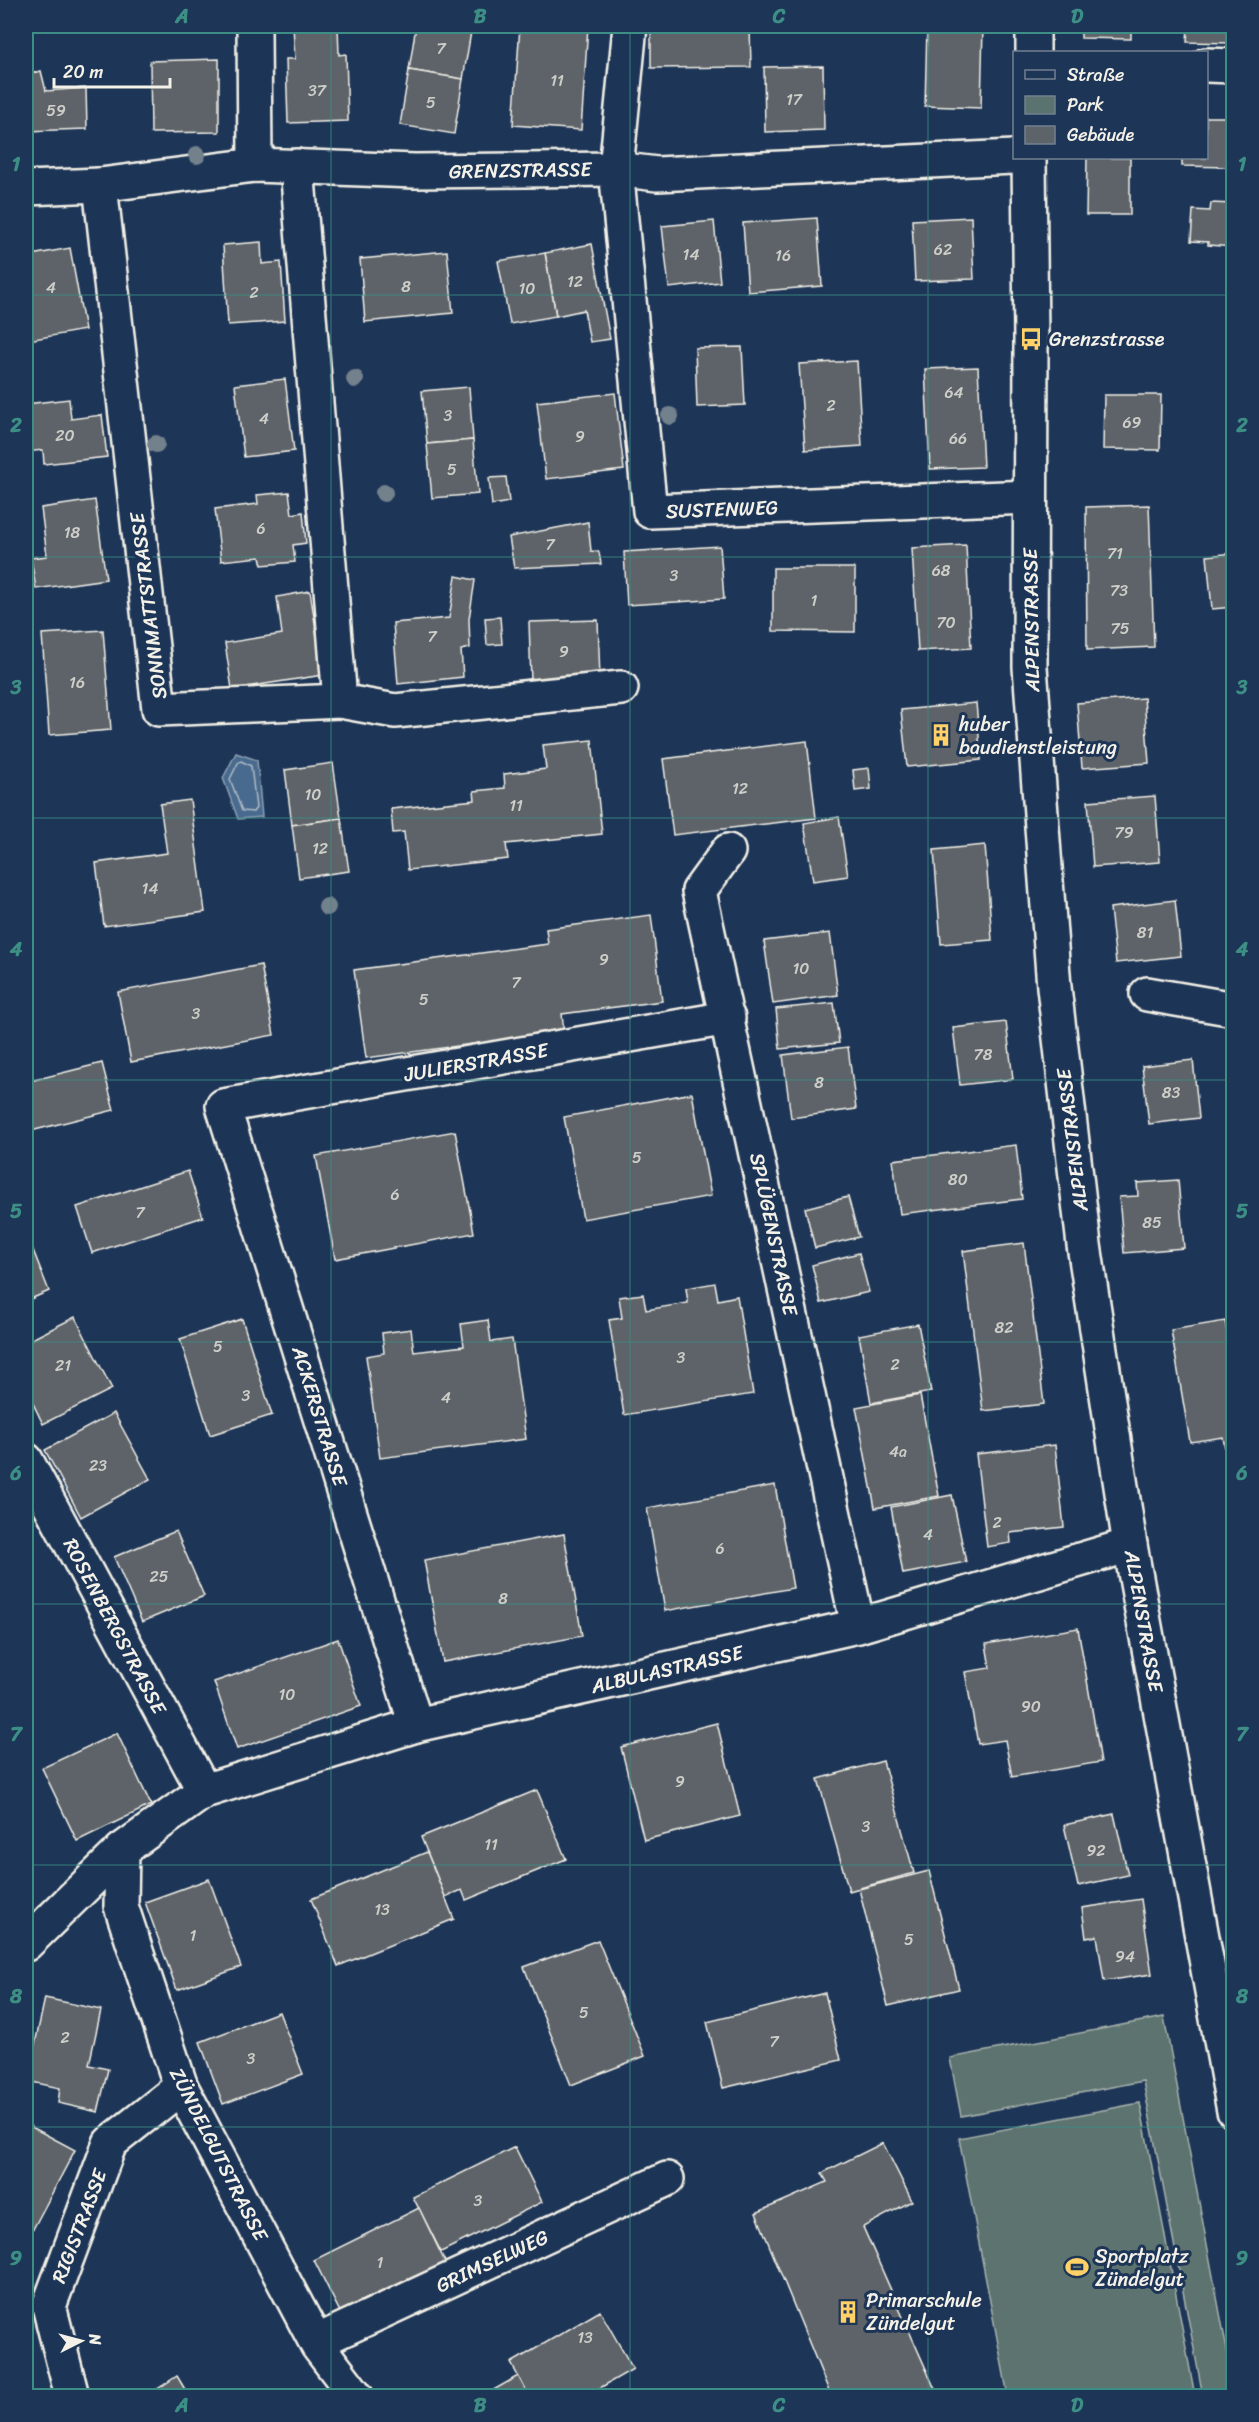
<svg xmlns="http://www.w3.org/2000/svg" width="1259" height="2422" font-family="Sriracha,sans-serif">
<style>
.green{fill:#5b736f;stroke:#a8b2ac;stroke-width:1.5}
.water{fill:#496b8f;stroke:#8da1b3;stroke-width:1.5}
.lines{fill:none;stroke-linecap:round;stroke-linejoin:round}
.shore{stroke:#b0bbc4;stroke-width:1.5}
.building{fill:#5d6469;stroke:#f4f1e8;stroke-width:1.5}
.street-casing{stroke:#f4f1e8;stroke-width:38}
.street{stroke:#1d3557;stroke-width:33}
.tree{fill:#72818c}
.grid{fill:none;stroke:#3d8f86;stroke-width:1.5;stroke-opacity:0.55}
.labels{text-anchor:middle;stroke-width:6;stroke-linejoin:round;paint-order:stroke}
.number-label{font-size:16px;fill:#cecec8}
.street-label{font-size:20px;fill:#f4f1e8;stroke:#1d3557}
.poi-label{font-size:20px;fill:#f4f1e8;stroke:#1d3557;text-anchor:start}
.neatline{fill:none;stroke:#3d8f86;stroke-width:2}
.grid-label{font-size:20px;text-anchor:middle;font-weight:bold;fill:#3d8f86}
</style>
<rect width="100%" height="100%" fill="#1d3557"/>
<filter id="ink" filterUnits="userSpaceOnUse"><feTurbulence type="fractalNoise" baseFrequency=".0167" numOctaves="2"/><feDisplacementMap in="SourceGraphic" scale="12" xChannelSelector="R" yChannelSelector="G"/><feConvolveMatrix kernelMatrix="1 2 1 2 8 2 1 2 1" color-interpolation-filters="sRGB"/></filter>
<g filter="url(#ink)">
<g class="green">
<path d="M1164,2017L1233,2382V2396H1203L1143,2081L961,2116L950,2058Z"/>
<path d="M1140,2103L1195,2396H1008L959,2138Z"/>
</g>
<path class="water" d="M236,753L257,760L262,817L238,819L223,778Z"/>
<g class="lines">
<path class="shore" d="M241,761L251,766L256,808L253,812L242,811L230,779L238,763Z"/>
</g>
<g class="building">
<path d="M26,26L31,51L26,52Z"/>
<path d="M293,26H338L339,55L346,54L348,121L288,123L286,59H295Z"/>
<path d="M416,26H472L463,79L409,70Z"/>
<path d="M520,26H588L581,130L513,125Z"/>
<path d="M651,26H750L751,67L651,68Z"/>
<path d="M927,26H983L981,108L925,106Z"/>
<path d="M1081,26H1131V39L1081,38Z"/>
<path d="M1188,26H1232V43L1187,42Z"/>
<path d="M219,59V132L151,133L150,61Z"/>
<path d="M823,66L824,130L765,132L764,67Z"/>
<path d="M409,70L463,79L454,134L400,125Z"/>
<path d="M41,71L46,91L86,88L87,129L26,131V75Z"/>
<path d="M1206,117H1230L1229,167L1182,166V158H1206Z"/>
<path d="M1087,158H1130V215H1086Z"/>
<path d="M1211,203L1234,204V247L1208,245V242L1191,241L1193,210L1210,211Z"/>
<path d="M971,217L974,279L915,281L912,220Z"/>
<path d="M817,218L822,286L748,292L743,223Z"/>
<path d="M714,221L720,282L669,288L662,226Z"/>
<path d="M261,242L262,264L281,262L285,321L228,325L223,245Z"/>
<path d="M592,244L610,339L590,342L584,310L556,316L545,253Z"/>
<path d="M70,248L85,330L29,340L26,319V256Z"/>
<path d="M447,251L453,313L365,322L360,259Z"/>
<path d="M545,253L556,316L510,324L498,261Z"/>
<path d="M742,347L745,405L697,407L695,348Z"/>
<path d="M857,361L862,446L805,450L799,364Z"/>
<path d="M978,367L983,467L930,469L925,369Z"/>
<path d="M285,379L294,451L244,457L235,385Z"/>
<path d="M469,387L473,440L427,444L422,391Z"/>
<path d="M615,393L624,470L546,479L537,402Z"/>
<path d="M1104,395H1161L1160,450L1103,449Z"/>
<path d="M69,399L71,419L102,415L107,457L44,464L43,450L26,452V404Z"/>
<path d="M473,440L478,494L432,498L427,444Z"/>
<path d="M506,477L509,502L492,505L489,478Z"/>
<path d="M289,492L292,514L303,512L306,543L293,545L295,562L262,565L260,557L221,561L215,509L258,504L257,495Z"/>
<path d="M95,500L106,579L36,589L31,558L47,556L41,508Z"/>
<path d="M1149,505L1154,647L1087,650L1086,507Z"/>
<path d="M588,522L591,551L599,552L601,564L514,568L509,537Z"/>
<path d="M966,545L971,648L918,651L912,548Z"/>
<path d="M720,546L724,599L627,605L624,552Z"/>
<path d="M1234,553V607L1212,609L1207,556Z"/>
<path d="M773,568H855V632L773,631Z"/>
<path d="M456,576L475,580L469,619L470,648L461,650L463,677L398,684L393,623L449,618Z"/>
<path d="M310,591L323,675L232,689L225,643L282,634L277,597Z"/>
<path d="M500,617L502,644L487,645L485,618Z"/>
<path d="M598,620L600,680L531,682L529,622Z"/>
<path d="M103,630L111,730L49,735L42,634Z"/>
<path d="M1144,698L1149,763L1082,768L1077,703Z"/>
<path d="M976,703L981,760L907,767L901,710Z"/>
<path d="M592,740L602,834L506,844L508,859L408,870L404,832L393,833L391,809L475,800L474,791L505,788L504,774L546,769L543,745Z"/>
<path d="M807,741L816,818L673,835L663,759Z"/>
<path d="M333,763L341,818L292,825L285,770Z"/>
<path d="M869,768L871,789L855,791L853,770Z"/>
<path d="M1155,796L1160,862L1093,867L1088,801Z"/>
<path d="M190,800L205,912L104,926L96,863L167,853L160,804Z"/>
<path d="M839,817L848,876L813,881L804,823Z"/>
<path d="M341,818L349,871L299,878L292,825Z"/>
<path d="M985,845L992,940L941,944L934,850Z"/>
<path d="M1175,900L1181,956L1116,963L1110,908Z"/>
<path d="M651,915L662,1001L562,1014L564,1032L366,1058L354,970L548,944L546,929Z"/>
<path d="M830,933L838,995L773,1004L764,941Z"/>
<path d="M261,965L274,1035L131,1062L118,992Z"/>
<path d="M834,1003L839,1043L780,1049L776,1009Z"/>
<path d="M1006,1022L1013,1079L960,1085L953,1028Z"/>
<path d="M848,1047L856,1109L791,1118L783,1055Z"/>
<path d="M1193,1060L1199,1118L1149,1124L1142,1066Z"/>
<path d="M102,1063L114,1110L27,1132L26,1082Z"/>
<path d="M692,1093L711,1196L583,1219L564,1117Z"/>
<path d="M455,1131L474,1233L335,1259L316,1156Z"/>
<path d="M1016,1145L1022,1199L900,1214L893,1160Z"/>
<path d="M188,1171L203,1217L92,1253L77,1207Z"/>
<path d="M1178,1180L1184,1248L1124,1253L1119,1197L1138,1196L1137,1183Z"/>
<path d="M848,1197L859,1237L815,1248L805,1208Z"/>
<path d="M26,1232L49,1291L26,1301Z"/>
<path d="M1024,1243L1044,1404L983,1411L963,1251Z"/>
<path d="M859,1253L869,1292L821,1303L812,1265Z"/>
<path d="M715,1283L718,1300L737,1296L753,1394L624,1415L609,1320L622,1318L619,1297L643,1294L646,1310L688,1303L686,1288Z"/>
<path d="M75,1317L112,1389L43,1424L26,1389V1342Z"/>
<path d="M242,1319L272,1415L210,1435L180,1339Z"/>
<path d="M488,1320L491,1342L512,1339L526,1439L380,1458L366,1356L384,1353L382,1333L411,1329L414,1352L464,1346L461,1324Z"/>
<path d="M1225,1321L1234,1373V1470L1229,1471L1223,1437L1190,1442L1171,1330Z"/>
<path d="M918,1324L931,1392L871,1403L859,1335Z"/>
<path d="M920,1395L939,1496L875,1508L856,1407Z"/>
<path d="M114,1413L150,1479L81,1517L45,1450Z"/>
<path d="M1055,1445L1064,1527L1010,1533L1011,1543L987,1547L976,1454Z"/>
<path d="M775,1485L793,1588L665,1611L647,1508Z"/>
<path d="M952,1495L966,1562L903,1574L891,1507Z"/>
<path d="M176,1531L204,1596L142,1622L114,1557Z"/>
<path d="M564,1534L582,1636L443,1662L424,1560Z"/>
<path d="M1078,1628L1101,1762L1012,1777L1005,1740L978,1744L965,1672L990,1668L986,1644Z"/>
<path d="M338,1639L361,1706L237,1749L214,1682Z"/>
<path d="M717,1723L740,1816L644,1840L621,1747Z"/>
<path d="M117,1733L151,1805L77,1841L42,1768Z"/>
<path d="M883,1761L914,1873L849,1891L818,1779Z"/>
<path d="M537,1790L566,1859L466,1900L462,1890L445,1897L421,1837Z"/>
<path d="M1114,1814L1128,1875L1078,1886L1064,1825Z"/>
<path d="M427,1852L454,1919L338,1966L311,1899Z"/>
<path d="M929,1871L959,1989L888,2006L859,1889Z"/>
<path d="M209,1879L241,1967L177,1990L145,1902Z"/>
<path d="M1141,1899L1152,1974L1104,1981L1097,1936L1086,1938L1082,1908Z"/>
<path d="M598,1940L645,2056L571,2085L524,1967Z"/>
<path d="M825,1993L841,2060L723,2088L707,2022Z"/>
<path d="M45,1998L101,2010L89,2065L108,2069L98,2112L58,2103L60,2088L27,2081Z"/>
<path d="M279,2012L303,2074L223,2104L200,2042Z"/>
<path d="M26,2124L75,2150L32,2231L26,2227Z"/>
<path d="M883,2143L912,2201L863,2227L938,2396H831L756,2213L827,2182L822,2173Z"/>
<path d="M515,2147L542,2202L441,2252L413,2197Z"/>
<path d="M419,2208L446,2264L342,2316L314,2260Z"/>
<path d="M600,2311L633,2369L586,2396H529L511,2363Z"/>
<path d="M177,2376L189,2396H147Z"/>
<path d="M518,2376L529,2396H483Z"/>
</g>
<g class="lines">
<g class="street-casing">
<g id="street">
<path d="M254,26L255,165"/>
<path d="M630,26L616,169L650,511L1030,497"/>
<path d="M1033,52V26"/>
<path d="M1206,65L1234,66"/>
<path d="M1029,158L1031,339L1030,667L1054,987L1084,1245L1130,1545L1234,2111"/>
<path d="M100,185L159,709L340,701L297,166"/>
<path d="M26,188L100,185L255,165L415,171L616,169L657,174L1014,157"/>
<path d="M340,701L395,711L621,688"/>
<path d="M728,851L699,891L858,1626"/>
<path d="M1147,994L1234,1009"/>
<path d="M26,1460L204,1791"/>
<path d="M416,1725L223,1106L728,1018"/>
<path d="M26,1944L122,1850"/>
<path d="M316,2342L667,2179"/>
<path d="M72,2396L49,2306L110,2143L181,2087"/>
<path d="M356,2396L318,2346L181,2087L121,1906L122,1850L204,1791L416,1725L858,1626L1130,1545"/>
</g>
</g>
<use href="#street" class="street"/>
</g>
<g class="tree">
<circle cx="197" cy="155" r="9"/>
<circle cx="355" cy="379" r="9"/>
<circle cx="670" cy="416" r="9"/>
<circle cx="156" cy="444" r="9"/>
<circle cx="384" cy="493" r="9"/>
<circle cx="327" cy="907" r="9"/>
</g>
</g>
<path class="grid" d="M331,26V2396M630,26V2396M928,26V2396M26,295H1234M26,557H1234M26,818H1234M26,1080H1234M26,1342H1234M26,1604H1234M26,1865H1234M26,2127H1234"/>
<defs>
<g id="bus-bare" transform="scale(1.8)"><path d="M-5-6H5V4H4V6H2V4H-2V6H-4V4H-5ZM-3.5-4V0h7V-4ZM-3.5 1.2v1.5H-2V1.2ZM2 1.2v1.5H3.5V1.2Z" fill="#ffd166" stroke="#1d3557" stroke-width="2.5" paint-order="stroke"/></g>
<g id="building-bare" transform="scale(1.8)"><path d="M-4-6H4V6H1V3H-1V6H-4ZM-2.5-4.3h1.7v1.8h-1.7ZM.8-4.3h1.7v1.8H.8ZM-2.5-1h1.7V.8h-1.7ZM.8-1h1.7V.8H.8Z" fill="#ffd166" stroke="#1d3557" stroke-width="2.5" paint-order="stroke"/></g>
<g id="stadium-bare" transform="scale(1.8)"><path d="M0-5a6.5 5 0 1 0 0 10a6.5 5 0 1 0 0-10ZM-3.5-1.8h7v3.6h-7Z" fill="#ffd166" stroke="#1d3557" stroke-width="2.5" paint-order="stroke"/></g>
</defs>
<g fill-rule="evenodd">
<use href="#bus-bare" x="1031" y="339"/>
<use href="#building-bare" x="941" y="735"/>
<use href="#stadium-bare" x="1077" y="2267"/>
<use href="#building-bare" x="848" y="2312"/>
</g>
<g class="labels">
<g class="number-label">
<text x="441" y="54">7</text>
<text x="557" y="86">11</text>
<text x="317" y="96">37</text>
<text x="794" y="105">17</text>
<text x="431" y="108">5</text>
<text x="56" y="116">59</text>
<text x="943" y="255">62</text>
<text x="691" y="260">14</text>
<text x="783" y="261">16</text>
<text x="575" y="287">12</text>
<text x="406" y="292">8</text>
<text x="51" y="293">4</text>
<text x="527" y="294">10</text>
<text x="254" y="298">2</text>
<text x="954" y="398">64</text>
<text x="831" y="411">2</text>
<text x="448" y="421">3</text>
<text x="264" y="424">4</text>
<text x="1132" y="428">69</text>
<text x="65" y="441">20</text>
<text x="580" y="442">9</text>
<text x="958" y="444">66</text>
<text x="452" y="475">5</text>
<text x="261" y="534">6</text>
<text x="72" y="538">18</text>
<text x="550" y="550">7</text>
<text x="1115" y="559">71</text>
<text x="941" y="576">68</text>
<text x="674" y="581">3</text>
<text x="1119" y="596">73</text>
<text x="814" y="606">1</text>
<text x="946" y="628">70</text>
<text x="1120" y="634">75</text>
<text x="432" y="642">7</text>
<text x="564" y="657">9</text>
<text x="77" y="688">16</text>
<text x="740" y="794">12</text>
<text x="313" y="800">10</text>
<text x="516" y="811">11</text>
<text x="1124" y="838">79</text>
<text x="320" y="854">12</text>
<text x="150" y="894">14</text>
<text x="1145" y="938">81</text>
<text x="604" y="965">9</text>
<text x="801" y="974">10</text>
<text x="516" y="988">7</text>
<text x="424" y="1005">5</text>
<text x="196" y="1019">3</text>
<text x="983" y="1060">78</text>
<text x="819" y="1088">8</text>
<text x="1171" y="1098">83</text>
<text x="637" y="1163">5</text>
<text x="958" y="1185">80</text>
<text x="395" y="1200">6</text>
<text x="140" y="1218">7</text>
<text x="1152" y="1228">85</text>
<text x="1004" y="1333">82</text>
<text x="218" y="1352">5</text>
<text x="681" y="1363">3</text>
<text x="895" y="1370">2</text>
<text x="63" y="1371">21</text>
<text x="246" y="1401">3</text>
<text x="446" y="1403">4</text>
<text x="898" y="1457">4a</text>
<text x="98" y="1471">23</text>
<text x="997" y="1528">2</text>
<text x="928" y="1540">4</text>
<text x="720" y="1554">6</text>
<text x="159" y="1582">25</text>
<text x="503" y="1604">8</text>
<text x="287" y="1700">10</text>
<text x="1031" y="1712">90</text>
<text x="680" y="1787">9</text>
<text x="866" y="1832">3</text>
<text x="491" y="1850">11</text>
<text x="1096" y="1856">92</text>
<text x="382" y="1915">13</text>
<text x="193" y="1941">1</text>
<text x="909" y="1945">5</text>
<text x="1125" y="1962">94</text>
<text x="584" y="2018">5</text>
<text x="65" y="2043">2</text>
<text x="774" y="2047">7</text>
<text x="251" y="2064">3</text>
<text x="478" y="2206">3</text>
<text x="380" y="2268">1</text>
<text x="585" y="2343">13</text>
</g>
<g class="street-label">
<text transform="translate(520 170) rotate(-1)" y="7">GRENZSTRASSE</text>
<text transform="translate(722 509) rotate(-2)" y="7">SUSTENWEG</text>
<text transform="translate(148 606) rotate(-97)" y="7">SONNMATTSTRASSE</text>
<text transform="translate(1031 620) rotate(-91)" y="7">ALPENSTRASSE</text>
<text transform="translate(476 1062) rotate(-10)" y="7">JULIERSTRASSE</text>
<text transform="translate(1072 1140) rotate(-97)" y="7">ALPENSTRASSE</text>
<text transform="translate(774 1234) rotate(78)" y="7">SPLÜGENSTRASSE</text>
<text transform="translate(320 1416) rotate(73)" y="7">ACKERSTRASSE</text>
<text transform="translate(1144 1621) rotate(80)" y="7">ALPENSTRASSE</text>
<text transform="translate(115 1626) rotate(62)" y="7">ROSENBERGSTRASSE</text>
<text transform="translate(667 1669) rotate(-13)" y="7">ALBULASTRASSE</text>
<text transform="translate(219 2154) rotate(63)" y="7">ZÜNDELGUTSTRASSE</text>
<text transform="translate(79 2226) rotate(-69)" y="7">RIGISTRASSE</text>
<text transform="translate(492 2261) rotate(-25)" y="7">GRIMSELWEG</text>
</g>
<g class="poi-label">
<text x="1049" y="346">Grenzstrasse</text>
<text x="959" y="731">huber<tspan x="959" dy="23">baudienstleistung</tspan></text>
<text x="1095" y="2263">Sportplatz<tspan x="1095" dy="23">Zündelgut</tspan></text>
<text x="866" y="2307">Primarschule<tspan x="866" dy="23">Zündelgut</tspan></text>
</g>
</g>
<rect width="1259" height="2422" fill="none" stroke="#1d3557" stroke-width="66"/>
<rect x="1013" y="51" width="195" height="108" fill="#1d3557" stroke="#738091" stroke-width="1.5"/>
<rect x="1025" y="70" width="30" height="9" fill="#1d3557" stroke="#738091" stroke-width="1.5"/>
<text x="1067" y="81" font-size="18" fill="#f4f1e8">Straße</text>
<rect x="1025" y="96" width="30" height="18" fill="#5b736f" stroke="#738091" stroke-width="1.5"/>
<text x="1067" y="111" font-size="18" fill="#f4f1e8">Park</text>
<rect x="1025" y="126" width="30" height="18" fill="#5d6469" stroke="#738091" stroke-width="1.5"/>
<text x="1067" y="141" font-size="18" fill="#f4f1e8">Gebäude</text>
<g transform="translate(81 2341) rotate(84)" stroke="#1d3557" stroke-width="4.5" paint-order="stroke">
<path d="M0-4.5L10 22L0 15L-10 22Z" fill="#f4f1e8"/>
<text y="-9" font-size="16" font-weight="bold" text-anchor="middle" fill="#f4f1e8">N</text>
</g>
<path d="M54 78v9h116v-9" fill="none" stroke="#f4f1e8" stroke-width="3"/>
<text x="63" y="78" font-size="18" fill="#f4f1e8" stroke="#1d3557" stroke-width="4.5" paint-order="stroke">20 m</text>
<rect x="33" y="33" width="1193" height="2356" class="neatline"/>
<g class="grid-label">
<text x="182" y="23">A</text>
<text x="480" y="23">B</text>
<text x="779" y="23">C</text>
<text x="1077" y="23">D</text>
<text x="16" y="171">1</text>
<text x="1242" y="171">1</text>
<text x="16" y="432">2</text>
<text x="1242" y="432">2</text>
<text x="16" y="694">3</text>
<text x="1242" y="694">3</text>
<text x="16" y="956">4</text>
<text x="1242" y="956">4</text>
<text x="16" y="1218">5</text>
<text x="1242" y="1218">5</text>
<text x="16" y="1480">6</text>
<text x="1242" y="1480">6</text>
<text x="16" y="1741">7</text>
<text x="1242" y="1741">7</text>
<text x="16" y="2003">8</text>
<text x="1242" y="2003">8</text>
<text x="16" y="2265">9</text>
<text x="1242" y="2265">9</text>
<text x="182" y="2412">A</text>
<text x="480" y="2412">B</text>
<text x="779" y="2412">C</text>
<text x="1077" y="2412">D</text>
</g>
</svg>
